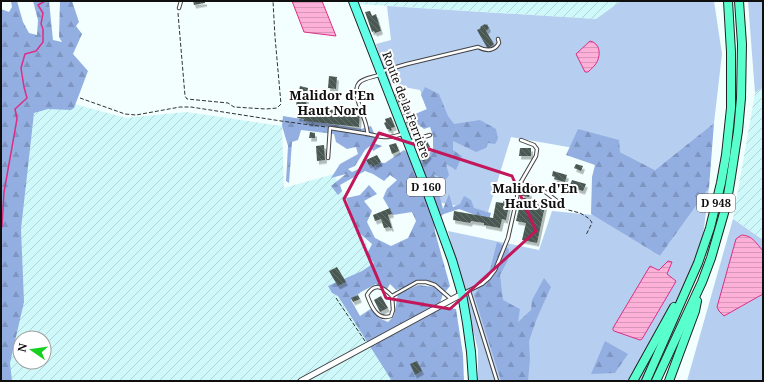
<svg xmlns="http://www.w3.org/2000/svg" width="764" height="382" font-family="'Noto Serif',serif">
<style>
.farmland{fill:url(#farmland-furrows);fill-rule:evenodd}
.grass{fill:#b6ceef}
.forest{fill:url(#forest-firs)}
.water{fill:url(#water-rules);stroke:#dd2e86}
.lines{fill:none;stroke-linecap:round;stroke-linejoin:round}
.stream{stroke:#dd2e86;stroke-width:1.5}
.building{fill:url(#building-back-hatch);filter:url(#shadow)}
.service-casing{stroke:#424242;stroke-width:4.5}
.minor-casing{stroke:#424242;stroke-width:7}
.primary-casing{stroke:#202020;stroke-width:10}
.trunk-casing{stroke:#202020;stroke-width:10}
.path{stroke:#313131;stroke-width:1;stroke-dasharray:4 2;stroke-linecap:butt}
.service{stroke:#fff;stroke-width:2.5}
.minor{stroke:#fff;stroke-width:5}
.primary{stroke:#62ffe8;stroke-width:8}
.trunk{stroke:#59ffcc;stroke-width:8}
.marked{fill:none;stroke:#c2185b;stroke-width:3;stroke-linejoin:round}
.labels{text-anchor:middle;stroke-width:4;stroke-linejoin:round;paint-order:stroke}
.shield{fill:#fff;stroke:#575757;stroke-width:1}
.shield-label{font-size:11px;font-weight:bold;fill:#0f0f0f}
.street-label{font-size:12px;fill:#0f0f0f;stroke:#fff}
.neighbourhood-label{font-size:13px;font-weight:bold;fill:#0f0f0f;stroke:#fff}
</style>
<defs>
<pattern id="farmland-furrows" width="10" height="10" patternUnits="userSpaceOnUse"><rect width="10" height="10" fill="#cef8f9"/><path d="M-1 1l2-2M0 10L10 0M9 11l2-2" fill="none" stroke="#b0d3d4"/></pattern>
<pattern id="forest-firs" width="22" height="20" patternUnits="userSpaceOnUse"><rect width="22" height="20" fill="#93afe2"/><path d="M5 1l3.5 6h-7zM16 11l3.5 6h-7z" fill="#7e95c1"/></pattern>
<pattern id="water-rules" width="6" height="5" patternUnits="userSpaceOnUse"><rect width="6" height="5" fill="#fdb0d8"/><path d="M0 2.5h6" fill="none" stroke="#d896b8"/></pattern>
<pattern id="building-back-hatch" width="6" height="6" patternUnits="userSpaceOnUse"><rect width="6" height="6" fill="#4a5952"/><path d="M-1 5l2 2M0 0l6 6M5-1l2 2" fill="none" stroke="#65706b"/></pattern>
<filter id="shadow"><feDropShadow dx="2" dy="3.5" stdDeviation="0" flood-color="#0004"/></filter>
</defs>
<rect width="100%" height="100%" fill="#f2fffe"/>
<g class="farmland">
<path d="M357,1H621L596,19L358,4Z"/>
<path d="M763,87V240L733,219L755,93Z"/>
<path d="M63,101L126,118L186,112L282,126L284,188L334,174L377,266L344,298L393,381H7L6,369L16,231L34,113ZM20,338H44V362H20Z"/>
</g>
<g class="grass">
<path d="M621,1H714L722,54L714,123L655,170L620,152L574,148L511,137L488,212L437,202L422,165L441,151L420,90L388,84L376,44L391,40L387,6L596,19Z"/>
<path d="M748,1H763V87L755,93Z"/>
<path d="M709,188L700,260L657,381H478V350L448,231L539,250L552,211L593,215L660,256Z"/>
<path d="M733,219L763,240V381H687Z"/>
</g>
<g class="forest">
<path d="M11,1H17L23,22L29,33L37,35L38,20L33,1H49L53,40L62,42L59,37L60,1H72L79,22L76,26L82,34L73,54L88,71L74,108L71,110L48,109L34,113L21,229L24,302L10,363L12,381H1V9L9,12L12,7Z"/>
<path d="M425,87L439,94L448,116L454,124L480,120L496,129L498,139L495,144L488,143L486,148L476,152L453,141V150L462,156L456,170L446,164L449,175L445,181L434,174L443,209L449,194L453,207L460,204L464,196L471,200L474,208L491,213L489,220L459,209L444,214L434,221L435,232L450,286L445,292L435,283L416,281L406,287L396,290L390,284L387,289H379L376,284L361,292L351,300L360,316L372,308L379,318L388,322L394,316L398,294L418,285L435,287L443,294L439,306L456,309L463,355L464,381H392L338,296L332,293L328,286L362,271L374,263L367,254L372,244L357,231L346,198L360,195L369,185L377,194L364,201L372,211L367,222L375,238L391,246L408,238L416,221L412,212L393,215L383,198L387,189L397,180L390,175L384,181L373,174L365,171L340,185L342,191L338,195L331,186L346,174L331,178L340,164L358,154L356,147L347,149L336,142L334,134L301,130L298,140L292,142L289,183L286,181L288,146L282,126L283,116L361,129L371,126L377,140L373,143L382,146L373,151L370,146L365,150L355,166L348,169L352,172L361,168L363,161L385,163L404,150L419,161L433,150V136L430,127L424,129L408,117L427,109L421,95Z"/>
<path d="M714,123L709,188L660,256L591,214L592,177L595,165L566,155L578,129L619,140L620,152L655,170Z"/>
<path d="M497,242L509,249L508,260L500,275L503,300L520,309L518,322L531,310L532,300L544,278L551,287L537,318L529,341L530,359L528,381H501L474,295L489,274Z"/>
<path d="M605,341L628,354L615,373L591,374Z"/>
</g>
<g class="water">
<path d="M292,1H322L336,36L304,32Z"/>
<path d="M590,41C600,43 601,54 597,62C595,66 591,69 588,72H585L576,54Z"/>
<path d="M742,235C753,236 756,243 763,251V294L724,316L719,311L717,307L736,239L740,236Z"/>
<path d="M668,261L672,262L667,274L676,281L675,283L642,339L640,340L614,331L613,330V328L650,266L658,270H659Z"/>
</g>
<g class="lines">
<path class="stream" d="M1,229L2,226L4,192L17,119L15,109L27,98L24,87L21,68L25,54L36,51L43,42V29L41,24L43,13L38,5L45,1"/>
</g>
<g class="building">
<path d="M193,1H205V3L194,5Z"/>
<path d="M370,11L372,16L376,14L381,31L375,33L374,31L372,32L365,12Z"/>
<path d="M485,24L486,25L487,24L489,28L486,31L494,44L488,49L477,30L481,28L480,27Z"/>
<path d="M329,76L337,77L336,89L328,88Z"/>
<path d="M300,86L308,88L306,107L344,111V110L360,112L359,127L304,121V119L297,118L298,109L296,105Z"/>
<path d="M401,91L403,96L405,95L407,100L405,101L409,109L407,110L409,114L404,116L395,94Z"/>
<path d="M391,117L395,127L391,128L392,130L390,131L389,129H387L384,123L386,122L385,119Z"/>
<path d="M413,119L416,125L413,126L415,131H420V134H418V133H416L411,135L406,122Z"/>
<path d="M310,132L315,133V138H309Z"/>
<path d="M427,141L430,147L419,151L416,145Z"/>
<path d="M396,143L399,151L392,154L389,145Z"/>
<path d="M324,145L325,160L317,161L316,146Z"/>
<path d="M520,148H531V156H519Z"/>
<path d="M427,152L430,155L424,162L421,159Z"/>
<path d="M377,155L381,162L373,167L371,164L369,165L366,160Z"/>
<path d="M576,164L583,166L581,171L574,168Z"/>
<path d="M553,171L567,175L565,182L554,179L555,177L552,176Z"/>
<path d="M572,180L586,184L583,191L572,188L573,186L570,185Z"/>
<path d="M523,187L528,189L527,192L530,193L529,197L522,196Z"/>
<path d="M504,199L510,200L506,220L502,219L500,228L484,225V223L471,221L470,223L453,220L454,211L493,218L496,202L503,203Z"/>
<path d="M531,203L545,206L537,243L522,240L526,223L516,221L520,204L530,207Z"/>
<path d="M390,208L392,214L388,215L392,228H390V227L384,228L381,219L375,221L373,215Z"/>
<path d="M337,267L346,282L338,286L329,271Z"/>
<path d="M358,295L360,299L353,302L351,298Z"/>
<path d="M381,296L388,308L380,312L374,300Z"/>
<path d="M417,361L422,371L415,375L410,364Z"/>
</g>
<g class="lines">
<g class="service-casing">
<g id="service">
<path d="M179,8L181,1"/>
<path d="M383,71L407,64L478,47C486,51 494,52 499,43L498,39"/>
<path d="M379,75C374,77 363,78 359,83C351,92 364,115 366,125C367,128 367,131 368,134C382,137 388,139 402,134"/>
<path d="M409,142L430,135"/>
<path d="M328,158L330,128L368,134"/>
<path d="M520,183L544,191L557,201"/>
<path d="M469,291L497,381"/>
<path d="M464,293L482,284L489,278L495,270L508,238L517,198L518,187L536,156L537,149L534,145L521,140"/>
<path d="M392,296C383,287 375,282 367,295C371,306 377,321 391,316L393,310L392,296L417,282H426L435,285L451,299"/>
</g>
</g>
<g class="minor-casing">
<path id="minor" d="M301,381L462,294"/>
</g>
<g class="primary-casing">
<path id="primary" d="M353,1L428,194L452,260L462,294L467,323L471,352L473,381"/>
</g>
<g class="trunk-casing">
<g id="trunk">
<path d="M633,381L674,307"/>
<path d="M646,381L698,263L710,228L721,183L726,155L731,108V52L728,1"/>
<path d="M656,381L702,282L711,258L726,206L730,183L738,131L741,98L742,44L739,1"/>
<path d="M669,381L695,311L697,301"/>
</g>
</g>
<g class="path">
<path d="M178,13L185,96L187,99L228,103L234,107L266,109L277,108L281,104L275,37L273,1"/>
<path d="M80,98L125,114L136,115L180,107H191L281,121L326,127"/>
<path d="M522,198L580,213C585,216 590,218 592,223L586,235"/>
<path d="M336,298L365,341"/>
</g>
<use href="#service" class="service"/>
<use href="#minor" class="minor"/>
<use href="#primary" class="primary"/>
<use href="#trunk" class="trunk"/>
</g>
<path class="marked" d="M379,133L512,176L536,231L450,309L386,298L344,199Z"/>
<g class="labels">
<g class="shield">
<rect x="407" y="178" width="38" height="18" rx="3"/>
<rect x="697" y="194" width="38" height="18" rx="3"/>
</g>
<g class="shield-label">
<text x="426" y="191">D 160</text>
<text x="716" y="207">D 948</text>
</g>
<g class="street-label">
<text transform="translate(406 105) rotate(69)" y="4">Route de la Ferrière</text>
</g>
<g class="neighbourhood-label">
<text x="332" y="100">Malidor d'En<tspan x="332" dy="15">Haut Nord</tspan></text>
<text x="535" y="193">Malidor d'En<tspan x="535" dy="15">Haut Sud</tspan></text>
</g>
</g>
<rect width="764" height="382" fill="none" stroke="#0f0f0f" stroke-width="4"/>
<g transform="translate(32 350) rotate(283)"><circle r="19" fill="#ffffff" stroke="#9f9f9f"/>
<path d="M0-3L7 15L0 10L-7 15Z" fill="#16d020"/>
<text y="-6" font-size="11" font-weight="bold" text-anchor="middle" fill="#0f0f0f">N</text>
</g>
</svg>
